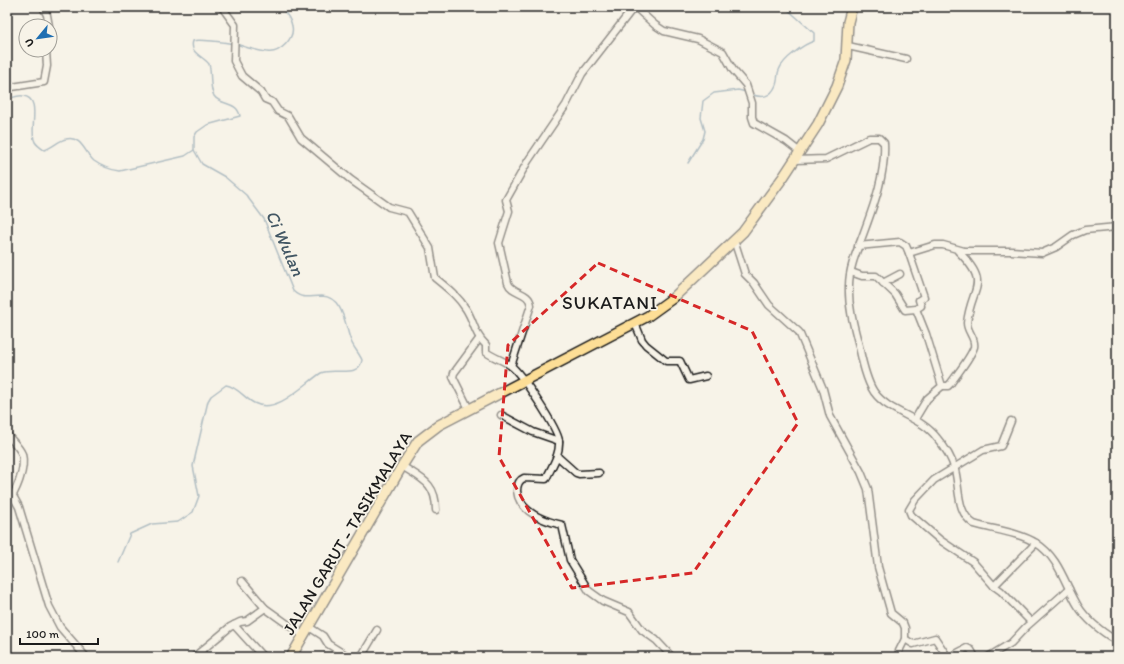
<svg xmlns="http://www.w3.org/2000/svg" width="1124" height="664" font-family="Itim,sans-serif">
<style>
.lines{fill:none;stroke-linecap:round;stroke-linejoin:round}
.stream{stroke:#5f8198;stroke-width:1.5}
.minor-casing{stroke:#1c1c1c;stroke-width:9}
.primary-casing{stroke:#1c1c1c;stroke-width:12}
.minor{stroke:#f7f3e8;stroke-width:6}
.primary{stroke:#fdde96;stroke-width:9}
.marked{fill:none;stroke:#d62828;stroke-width:3;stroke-dasharray:8 5;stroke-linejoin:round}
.labels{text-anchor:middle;stroke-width:3.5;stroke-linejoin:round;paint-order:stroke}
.street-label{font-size:17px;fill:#1c1c1c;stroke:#f7f3e8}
.water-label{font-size:18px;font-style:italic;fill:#435764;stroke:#f7f3e8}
.quarter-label{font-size:19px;letter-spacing:1px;fill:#1c1c1c;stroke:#f7f3e8}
</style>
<rect width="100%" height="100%" fill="#f7f3e8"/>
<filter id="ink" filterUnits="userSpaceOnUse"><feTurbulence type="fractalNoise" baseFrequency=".025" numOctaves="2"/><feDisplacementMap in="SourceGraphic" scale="8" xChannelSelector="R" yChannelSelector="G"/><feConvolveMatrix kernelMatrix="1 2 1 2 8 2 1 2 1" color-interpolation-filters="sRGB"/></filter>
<g filter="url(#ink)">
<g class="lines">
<g class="stream">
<path d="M236,44C246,47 257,51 267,52C280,54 295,38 292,26C291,19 285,12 280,7"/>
<path d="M751,94C762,99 771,97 776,85C778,80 777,74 779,70C783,59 804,44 814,41V33L785,7"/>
<path d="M7,99C12,98 18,95 23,96C43,98 28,131 35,142C37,145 41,148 44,150C52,148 59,140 66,139C81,135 85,153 94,161C101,166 111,170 120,171L185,156L194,150"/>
<path d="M688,163L703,139L705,131L701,118L703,101L714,93L738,90L746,92"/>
<path d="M118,562L130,534L152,524L178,522L193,512L199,496L193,466L208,401L211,396L226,385C238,387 244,398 254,403C277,415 304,384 321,373C334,367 359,379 362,360C359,353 353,347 351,341C345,327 344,297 322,296C310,296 302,300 293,291L264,219L246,195L225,177L202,164L194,150V137L197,132L207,125L240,116C237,101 221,106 214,96C209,87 212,74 209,64C203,56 189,53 193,41C197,39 227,42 233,44"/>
</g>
<g class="minor-casing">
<g id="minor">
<path d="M43,7L47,15L49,26"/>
<path d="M222,7L235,25L234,61L242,76L261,92L265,99L272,102L278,111L288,116L301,138L351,180L389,207L408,212L430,248L435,278C447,288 457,295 466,309C475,323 473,332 486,345V352C494,358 503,360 511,366C521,373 558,429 559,441C560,455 552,466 546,479L524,478C519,480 517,485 517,491C519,512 545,521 562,525L570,560L589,591L603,601L629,612L642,630L656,640L672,657"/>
<path d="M635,7L655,25L664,31L698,39L723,52L733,70L746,85L752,103V117L754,123L786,141L800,152"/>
<path d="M848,46L906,59"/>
<path d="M7,91L12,87L44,82L47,66L46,50"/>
<path d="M795,160L826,159L869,138H879L884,143C886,176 872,210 861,240C855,255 849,270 849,286C848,306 854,327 859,346C862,360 866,380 874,392C890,414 921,416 937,438C944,446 952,459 955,470C960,489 956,512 974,524C994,530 1018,532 1036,543C1059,557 1065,585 1078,606C1088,622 1102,632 1117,641"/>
<path d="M734,240L745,274L754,283L769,305L799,332L823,389L830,416L861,472L868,489L878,567L891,613L903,623L905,628V639L899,651L898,657"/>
<path d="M858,246L900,242L906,246L909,253L935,245H943L964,251H1011L1042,253L1056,247L1073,235L1085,230L1117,227"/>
<path d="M909,253L924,297L919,300L921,306L916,309L926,334L942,386L927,399L915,419"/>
<path d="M851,272L862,276H876L895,294L905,310L916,309"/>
<path d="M883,283L900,274"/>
<path d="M635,323L642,340L646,345L666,361H680L689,380L706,376"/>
<path d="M511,366L531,305C529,291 512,294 508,283L499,243L509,211L506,200L528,161L566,105L582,74L634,7"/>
<path d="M942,386H948L951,383C957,374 971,357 974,347C976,338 967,332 967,323C971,286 992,285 958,251"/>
<path d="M469,409L453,377L454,373L479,339"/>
<path d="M501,415L533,432L559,441"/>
<path d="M1011,421L1001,446L983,450L934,480L915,500L909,510L911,515L940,540L973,562L994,586L1001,591L1031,622"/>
<path d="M7,434C11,440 19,447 22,454C26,469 16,492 7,504"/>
<path d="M557,456L576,473L579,474L599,473"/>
<path d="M402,466C422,479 436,483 436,510"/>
<path d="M13,496L19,507L49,606L60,627L86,657"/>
<path d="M242,581L265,608L304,636"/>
<path d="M994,586L1036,543"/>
<path d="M234,625L263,657"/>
<path d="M309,627L323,636L328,644L349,657"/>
<path d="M905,639L913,644L935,638L947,656L950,657L967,648L971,650L975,657"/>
<path d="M194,657L230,627L240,622L247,621L265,608"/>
<path d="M361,657L377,630"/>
<path d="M988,657L1011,643L1026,627L1069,589"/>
</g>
</g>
<g class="primary-casing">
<path id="primary" d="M291,657L402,466L418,441L439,425L648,316L673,298L743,232L784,176L818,124L837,86L846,60L848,22L852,7"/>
</g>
<use href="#minor" class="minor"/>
<use href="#primary" class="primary"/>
</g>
</g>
<path d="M0 0H1124V664H0ZM598,263L752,331L798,423L693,573L572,588L499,457L508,345Z" fill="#f7f3e8" fill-opacity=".55" fill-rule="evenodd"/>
<path class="marked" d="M598,263L752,331L798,423L693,573L572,588L499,457L508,345Z"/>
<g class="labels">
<g class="street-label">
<text transform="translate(347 533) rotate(-59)" y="6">JALAN GARUT - TASIKMALAYA</text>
</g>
<g class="water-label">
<text transform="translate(285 243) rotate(66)" y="6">Ci Wulan</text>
</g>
<g class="quarter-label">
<text x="610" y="309">SUKATANI</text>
</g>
</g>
<rect width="1124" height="664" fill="none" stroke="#f7f3e8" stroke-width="24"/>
<rect x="12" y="12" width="1100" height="640" fill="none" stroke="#1c1c1c" stroke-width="1.5" filter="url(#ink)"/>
<g transform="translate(38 38) rotate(241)"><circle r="19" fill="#f7f3e8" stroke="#9f9d96"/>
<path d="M0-3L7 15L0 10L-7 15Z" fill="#1f6fb2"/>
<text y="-6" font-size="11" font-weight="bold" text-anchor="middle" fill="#1c1c1c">U</text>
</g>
<path d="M20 638v6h78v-6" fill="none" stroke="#1c1c1c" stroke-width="2"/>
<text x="26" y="638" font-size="12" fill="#1c1c1c" stroke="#f7f3e8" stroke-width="3" paint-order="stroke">100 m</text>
</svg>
